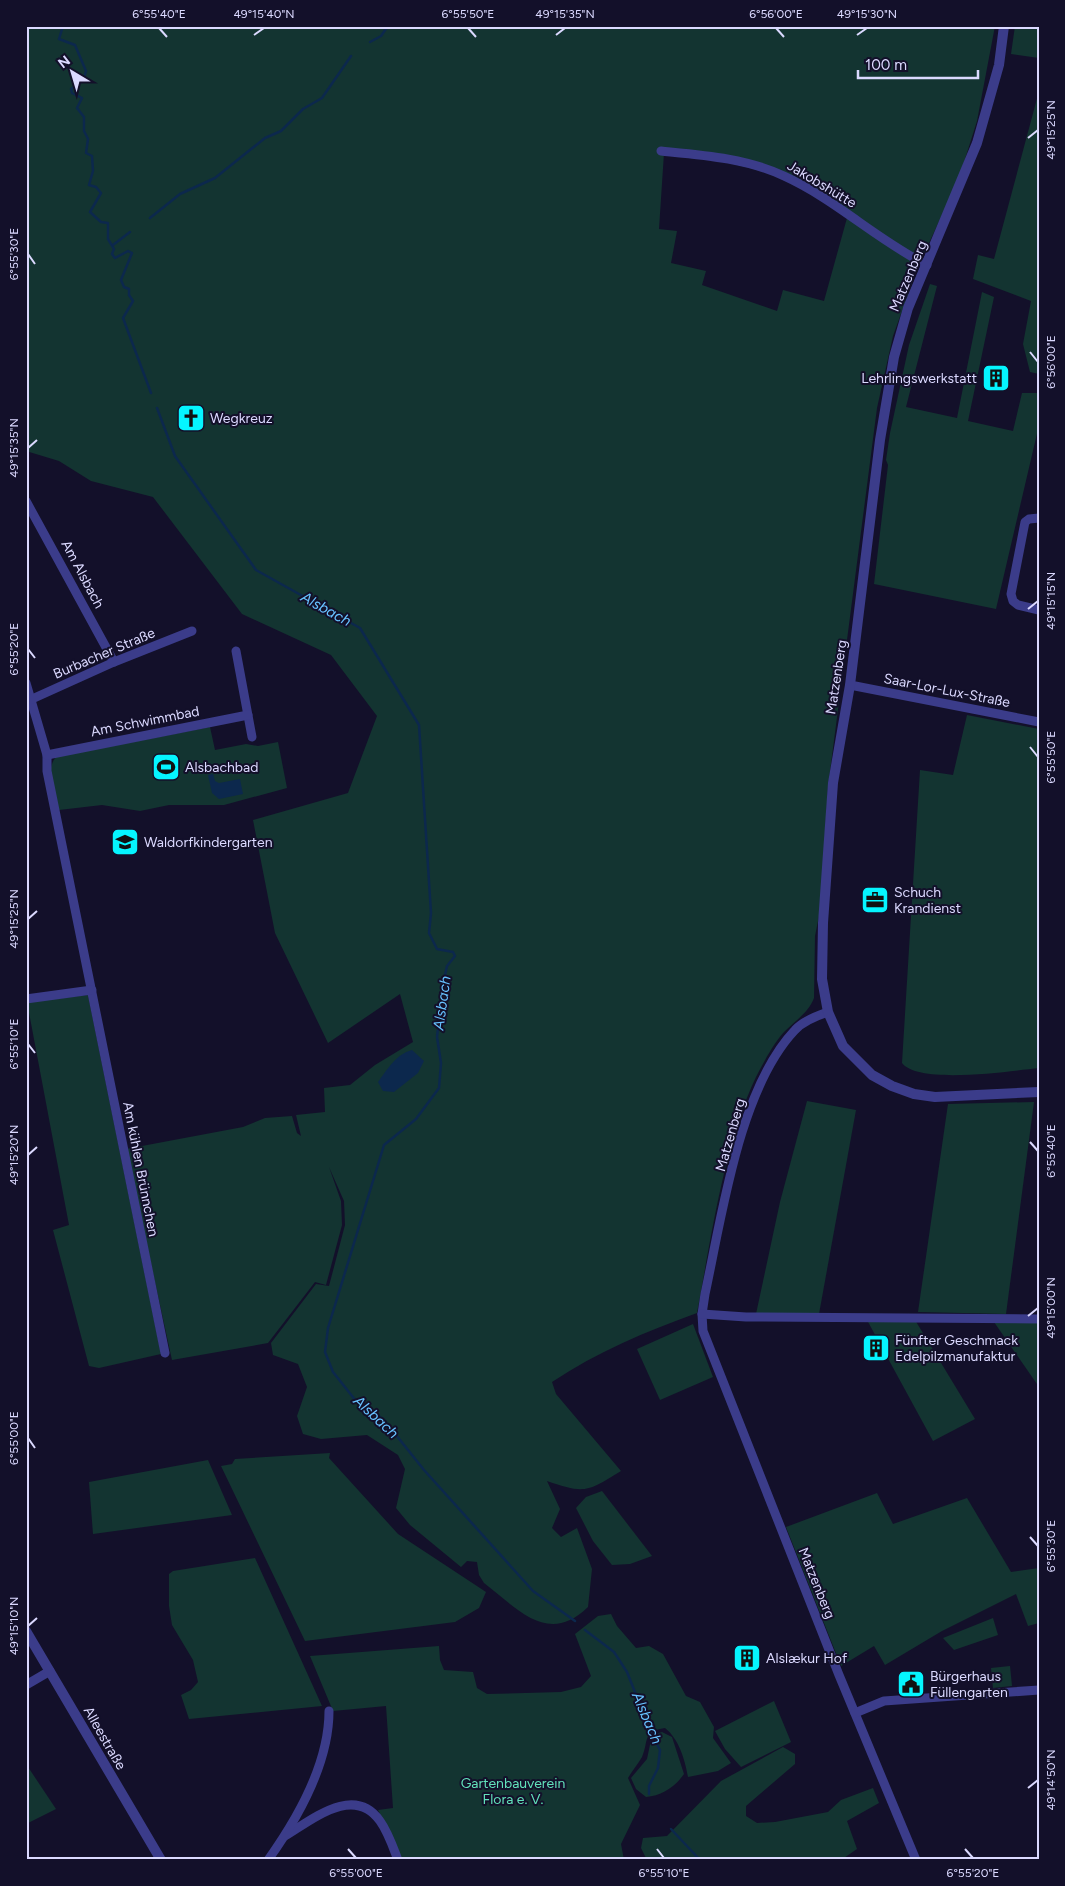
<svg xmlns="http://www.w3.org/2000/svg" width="1065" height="1886" font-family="Figtree,sans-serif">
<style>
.green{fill:#133431;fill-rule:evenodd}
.water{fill:#0c284d}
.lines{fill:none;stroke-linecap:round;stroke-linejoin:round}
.stream{stroke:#0c284d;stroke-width:2.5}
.minor{stroke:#3b3c8a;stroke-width:9}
.tertiary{stroke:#3b3c8a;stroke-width:10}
.ticks{fill:none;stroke:#dbd9ff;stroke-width:2}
.labels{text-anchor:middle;stroke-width:4;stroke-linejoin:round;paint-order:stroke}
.street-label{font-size:14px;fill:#dbd9ff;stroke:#13102a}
.poi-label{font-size:14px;fill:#dbd9ff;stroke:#13102a;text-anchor:start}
.park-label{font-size:14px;fill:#62e2bb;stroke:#13102a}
.water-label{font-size:15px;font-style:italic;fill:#67c2ff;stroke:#13102a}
.neatline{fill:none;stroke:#dbd9ff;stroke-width:2}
.ticks-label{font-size:12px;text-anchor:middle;fill:#dbd9ff}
</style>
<rect width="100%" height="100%" fill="#13102a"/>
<g class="green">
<path d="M26,26H995L977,121L959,178L917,269L893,336L877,408L828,787L820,911L815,936L814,998C809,1012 795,1021 784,1032C773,1044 764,1062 756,1077C724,1144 711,1239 697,1313C647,1331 597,1352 552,1382L556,1394L621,1471C587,1492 585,1494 547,1481L560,1509L552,1528L561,1537L577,1528L592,1569L588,1607C548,1646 518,1609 484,1583L479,1575L477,1562L467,1561L461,1567L410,1525L396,1508L405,1469L398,1455L367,1435L321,1439L303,1434L297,1416L307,1387L298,1364L273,1355L271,1343L316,1284L329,1286L345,1225L344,1201L329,1167L341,1201L342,1225L326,1285L315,1282L268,1343L172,1360L126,1149L243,1127L265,1118L292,1116L297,1133L301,1136L296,1115L325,1112L324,1088L350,1085L375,1065L413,1042L400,994L328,1043L275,933L253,820L348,793L377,716L331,655L242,614L153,497L91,481L59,461L26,451ZM664,153C708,159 751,164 791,183C811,193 829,206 847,218L824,301L783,290L777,311L702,285L706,271L671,263L677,231L659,229Z"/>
<path d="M1015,26H1039V58L1011,54Z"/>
<path d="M1039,91V374L1030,372L1023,344L1031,301L973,279L978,255L994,259Z"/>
<path d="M930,284L937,286L906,407L957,418L982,292L994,297L968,421L1013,431L1022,393H1039V425L996,609L874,584L888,465L886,460L890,433L909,345Z"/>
<path d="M967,715L1039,729V1068C1010,1071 919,1085 902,1063L920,770L953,775Z"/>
<path d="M210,727L215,750L246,744L258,746L278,742L287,788L224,805H169L140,811L102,805L59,810C55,793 44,771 56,757Z"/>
<path d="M88,995L161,1354L99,1368L89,1366L53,1230L69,1225L27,1002Z"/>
<path d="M807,1101L856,1110L819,1314H756L780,1202Z"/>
<path d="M1034,1102L1006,1314L918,1312L948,1104Z"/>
<path d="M867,1320H915L975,1419L933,1441Z"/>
<path d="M994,1322L1039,1323V1387Z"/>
<path d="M693,1324L713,1377L660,1400L637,1349Z"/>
<path d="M330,1453L329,1458L398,1534L486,1592L479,1608L455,1622L305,1641L221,1466L232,1464L235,1459Z"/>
<path d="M208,1460L232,1515L93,1534L89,1482Z"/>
<path d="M602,1491L652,1556L630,1564L612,1565L593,1541L576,1508L586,1497Z"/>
<path d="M877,1493L893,1524L967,1498L1011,1572L1039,1568V1623L1028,1626L1016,1594L942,1631L885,1665L874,1646L841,1666L786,1527Z"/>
<path d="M255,1558L322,1706L189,1719L181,1695L191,1690L198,1682L193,1660L172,1625L169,1606V1574L173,1571Z"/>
<path d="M611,1614L617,1626L636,1648L649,1646L663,1654L686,1696L700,1702L714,1727L713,1738L731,1763L718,1771L688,1777C685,1760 679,1739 665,1728C642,1731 649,1741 642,1757C638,1764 632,1771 628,1778L640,1805L621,1844L624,1860H403L378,1810L393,1808L386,1706L333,1711L310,1656L439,1646L440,1660L444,1670L473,1672L477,1688L487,1694L561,1692L581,1687L591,1676L575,1634L598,1616Z"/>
<path d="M993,1618L998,1635L954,1650L943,1638Z"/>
<path d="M1010,1666L1012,1686L993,1688L991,1668Z"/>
<path d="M774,1701L791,1742L741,1767L725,1749L715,1731Z"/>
<path d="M662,1732L672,1737L684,1774C675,1787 661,1796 646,1797L636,1789L631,1778L647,1759L652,1735Z"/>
<path d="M783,1747L795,1754V1764L746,1806V1816L757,1823L775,1822L828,1812L841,1800L873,1788L879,1803L847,1821L857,1849L841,1860H647L641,1848L643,1838L667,1836L721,1781Z"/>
<path d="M26,1764L56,1809L26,1824Z"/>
</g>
<g class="water">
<path d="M213,774L215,781L219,783L240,779L243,794L219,799L212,793L208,775Z"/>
<path d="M412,1050L424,1061L418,1073L394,1092L383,1091L378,1082C387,1070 396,1054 412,1050Z"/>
</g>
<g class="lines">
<g class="stream">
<path d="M63,26L59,39L75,45L86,71L83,81L71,89L72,93L82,98L77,108L84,117V131L88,139L86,153L92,156L93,171L89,185L96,187L101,193L90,212L101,222L108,223V239L114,249L112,254L115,258L128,251L132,253L121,280L124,287L129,289V295L133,301L123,318L151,393"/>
<path d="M370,42L381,36L388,26"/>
<path d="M150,218L180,194L215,178L265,138L281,131L303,109L322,98L351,56"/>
<path d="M113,245L130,232"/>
<path d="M157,408L175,456L256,570L360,628L419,725L431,913L429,933L437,949L453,952L455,956L447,966L443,984L437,1037L441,1063L439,1088L416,1119L384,1145L328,1328L325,1352L333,1372L356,1401L384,1420L424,1470L533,1591L575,1621"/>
<path d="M585,1630L614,1652L627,1672L652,1735L660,1750L658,1768L649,1786V1794"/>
<path d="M671,1829L700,1860"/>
</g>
<g class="minor">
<path d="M661,151C702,155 746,158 784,176C835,199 877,240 927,265"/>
<path d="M26,501L114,662"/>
<path d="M1039,518L1029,519L1025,522L1011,594L1013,601L1018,605L1039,610"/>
<path d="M236,651L252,737"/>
<path d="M26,683L47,755V771L165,1353"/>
<path d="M850,685L1039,722"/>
<path d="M26,699H32L114,662L192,631"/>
<path d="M47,755L248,715"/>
<path d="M26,999L92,990"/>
<path d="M828,1012C816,1016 803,1021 795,1030C739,1089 722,1216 705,1294L702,1314L703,1331L839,1675L916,1860"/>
<path d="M702,1314L746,1317L1039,1319"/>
<path d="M26,1685L50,1671"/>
<path d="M855,1713L884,1701L1039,1690"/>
<path d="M285,1836C312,1820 354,1784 380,1821C388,1832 393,1847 398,1860"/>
<path d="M268,1860C298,1818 329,1764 329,1711"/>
</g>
<g class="tertiary">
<path d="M1004,26L999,65L977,143L908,308L894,357L880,440L850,685L833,783L823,923L822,979L828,1012L843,1046L872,1075L892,1086L914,1094L935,1097L1039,1092"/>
<path d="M26,1631L161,1860"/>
</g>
</g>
<path class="ticks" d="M159,28L167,37M468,28L476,37M776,28L784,37M254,35L264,28M556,35L565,28M857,35L867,28M1028,138L1038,130M28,254L35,264M1030,352L1038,362M28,448L37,440M1028,609L1038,601M28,649L35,658M1030,747L1038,757M28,919L37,911M28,1044L35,1053M1030,1142L1038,1151M28,1155L37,1147M1028,1316L1038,1308M28,1438L35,1448M1030,1537L1038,1546M28,1626L37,1618M1028,1788L1038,1780M348,1849L356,1858M657,1849L664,1858M965,1849L973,1858"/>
<defs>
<g id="building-square" transform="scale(1.4375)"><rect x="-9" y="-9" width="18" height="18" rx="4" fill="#05f5ff" stroke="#13102a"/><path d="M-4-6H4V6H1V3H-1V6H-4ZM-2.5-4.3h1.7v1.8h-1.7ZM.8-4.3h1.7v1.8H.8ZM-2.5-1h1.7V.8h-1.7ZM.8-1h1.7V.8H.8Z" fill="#111"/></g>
<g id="church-square" transform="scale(1.4375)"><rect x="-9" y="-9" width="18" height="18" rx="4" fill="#05f5ff" stroke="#13102a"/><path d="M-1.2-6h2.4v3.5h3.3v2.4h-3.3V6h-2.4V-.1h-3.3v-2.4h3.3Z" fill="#111"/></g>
<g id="stadium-square" transform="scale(1.4375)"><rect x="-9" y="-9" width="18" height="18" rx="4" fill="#05f5ff" stroke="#13102a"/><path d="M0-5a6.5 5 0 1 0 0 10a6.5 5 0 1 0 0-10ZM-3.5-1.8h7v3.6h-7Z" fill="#111"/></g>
<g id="school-square" transform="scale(1.4375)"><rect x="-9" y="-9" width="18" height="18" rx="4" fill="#05f5ff" stroke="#13102a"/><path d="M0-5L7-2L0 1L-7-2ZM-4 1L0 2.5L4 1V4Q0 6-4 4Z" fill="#111"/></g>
<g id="office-square" transform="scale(1.4375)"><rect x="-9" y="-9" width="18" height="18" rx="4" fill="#05f5ff" stroke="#13102a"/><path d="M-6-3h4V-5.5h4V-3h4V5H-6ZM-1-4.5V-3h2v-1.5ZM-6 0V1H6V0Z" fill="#111"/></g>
<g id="civic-square" transform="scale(1.4375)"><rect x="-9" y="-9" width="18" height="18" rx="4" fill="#05f5ff" stroke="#13102a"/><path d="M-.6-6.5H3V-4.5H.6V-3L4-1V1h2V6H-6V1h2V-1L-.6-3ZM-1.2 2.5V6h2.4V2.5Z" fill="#111"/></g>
</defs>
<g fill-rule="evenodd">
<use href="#building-square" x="996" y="378"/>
<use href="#church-square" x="191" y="418"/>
<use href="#stadium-square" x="166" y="767"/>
<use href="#school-square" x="125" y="842"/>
<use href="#office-square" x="875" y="900"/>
<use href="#building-square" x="876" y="1348"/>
<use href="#building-square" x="747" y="1658"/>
<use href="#civic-square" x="911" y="1684"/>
</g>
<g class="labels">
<g class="street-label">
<text transform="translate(822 184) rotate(31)" y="5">Jakobshütte</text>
<text transform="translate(908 276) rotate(-67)" y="5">Matzenberg</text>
<text transform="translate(83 574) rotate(62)" y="5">Am Alsbach</text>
<text transform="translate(104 653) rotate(-23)" y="5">Burbacher Straße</text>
<text transform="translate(836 677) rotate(-81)" y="5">Matzenberg</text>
<text transform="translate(947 690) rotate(11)" y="5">Saar-Lor-Lux-Straße</text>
<text transform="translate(145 721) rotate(-11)" y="5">Am Schwimmbad</text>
<text transform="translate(730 1135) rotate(-74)" y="5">Matzenberg</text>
<text transform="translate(141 1169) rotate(79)" y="5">Am kühlen Brünnchen</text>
<text transform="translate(817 1583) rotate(68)" y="5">Matzenberg</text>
<text transform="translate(105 1738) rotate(60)" y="5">Alleestraße</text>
</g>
<g class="poi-label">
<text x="977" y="383" text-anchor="end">Lehrlingswerkstatt</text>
<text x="210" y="423">Wegkreuz</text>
<text x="185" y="772">Alsbachbad</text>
<text x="144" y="847">Waldorfkindergarten</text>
<text x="894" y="897">Schuch<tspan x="894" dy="16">Krandienst</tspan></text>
<text x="895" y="1345">Fünfter Geschmack<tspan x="895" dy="16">Edelpilzmanufaktur</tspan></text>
<text x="766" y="1663">Alslækur Hof</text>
<text x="930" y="1681">Bürgerhaus<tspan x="930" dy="16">Füllengarten</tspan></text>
</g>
<g class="park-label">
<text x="513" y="1788">Gartenbauverein<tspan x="513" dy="16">Flora e. V.</tspan></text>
</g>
<g class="water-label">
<text transform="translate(326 609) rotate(29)" y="5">Alsbach</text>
<text transform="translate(442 1003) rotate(-82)" y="5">Alsbach</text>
<text transform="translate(376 1417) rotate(43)" y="5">Alsbach</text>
<text transform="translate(647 1718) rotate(67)" y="5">Alsbach</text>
</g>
</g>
<rect width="1065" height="1886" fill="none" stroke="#13102a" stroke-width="55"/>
<g transform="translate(72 72) rotate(322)" stroke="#13102a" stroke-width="4" paint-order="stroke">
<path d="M0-4L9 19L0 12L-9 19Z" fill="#dbd9ff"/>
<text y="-8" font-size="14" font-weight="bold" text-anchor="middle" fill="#dbd9ff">N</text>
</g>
<path d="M858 70v8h120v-8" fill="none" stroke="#dbd9ff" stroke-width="2.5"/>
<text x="865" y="70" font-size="15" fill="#dbd9ff" stroke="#13102a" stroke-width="4" paint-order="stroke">100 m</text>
<rect x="28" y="28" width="1010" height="1830" class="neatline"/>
<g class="ticks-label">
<text x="159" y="18">6°55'40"E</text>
<text x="264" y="18">49°15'40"N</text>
<text x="468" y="18">6°55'50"E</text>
<text x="565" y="18">49°15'35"N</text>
<text x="776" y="18">6°56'00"E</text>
<text x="867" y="18">49°15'30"N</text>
<text transform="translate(1051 130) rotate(-90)" y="4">49°15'25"N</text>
<text transform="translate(14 254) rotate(-90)" y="4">6°55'30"E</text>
<text transform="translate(1051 362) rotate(-90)" y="4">6°56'00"E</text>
<text transform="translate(14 448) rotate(-90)" y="4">49°15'35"N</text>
<text transform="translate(1051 601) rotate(-90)" y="4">49°15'15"N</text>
<text transform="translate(14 649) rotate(-90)" y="4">6°55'20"E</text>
<text transform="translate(1051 757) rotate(-90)" y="4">6°55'50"E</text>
<text transform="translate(14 919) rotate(-90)" y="4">49°15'25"N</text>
<text transform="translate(14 1044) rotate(-90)" y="4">6°55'10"E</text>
<text transform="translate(1051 1151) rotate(-90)" y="4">6°55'40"E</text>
<text transform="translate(14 1155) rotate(-90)" y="4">49°15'20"N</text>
<text transform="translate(1051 1308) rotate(-90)" y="4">49°15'00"N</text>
<text transform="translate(14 1438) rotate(-90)" y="4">6°55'00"E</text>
<text transform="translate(1051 1546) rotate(-90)" y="4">6°55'30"E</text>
<text transform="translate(14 1626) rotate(-90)" y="4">49°15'10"N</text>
<text transform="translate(1051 1780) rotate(-90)" y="4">49°14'50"N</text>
<text x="356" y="1877">6°55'00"E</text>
<text x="664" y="1877">6°55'10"E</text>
<text x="973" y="1877">6°55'20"E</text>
</g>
</svg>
